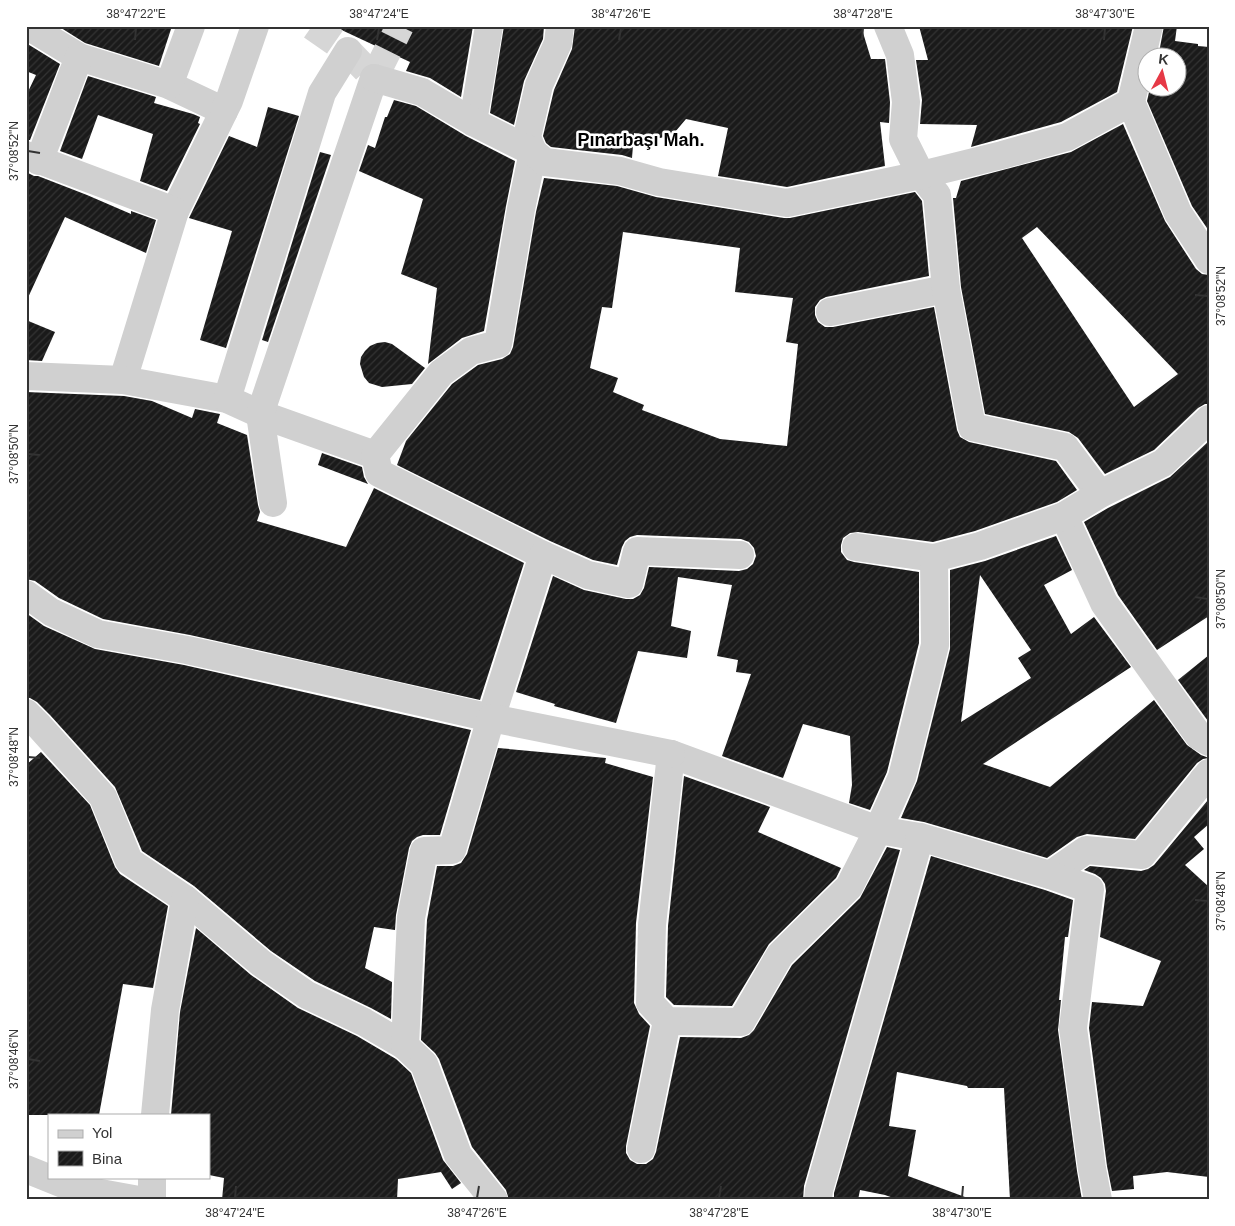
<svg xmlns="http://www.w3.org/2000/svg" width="1235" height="1226" font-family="Arial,sans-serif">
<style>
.building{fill:url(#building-hatch);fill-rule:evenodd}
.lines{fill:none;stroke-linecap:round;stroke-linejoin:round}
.pedestrian-tunnel{stroke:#d6d6d6;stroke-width:28;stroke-dasharray:28 14;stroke-linecap:butt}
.pedestrian{stroke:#d0d0d0;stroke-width:28}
.minor{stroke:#d0d0d0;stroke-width:28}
.ticks{fill:none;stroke:#333;stroke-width:2}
.labels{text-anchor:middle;stroke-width:5;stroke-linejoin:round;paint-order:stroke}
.district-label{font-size:18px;font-weight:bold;fill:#000;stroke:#fff}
.neatline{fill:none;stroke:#333;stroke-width:2}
.ticks-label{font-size:12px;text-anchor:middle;fill:#333}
</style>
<defs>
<pattern id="building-hatch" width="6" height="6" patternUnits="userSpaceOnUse" patternTransform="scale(1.25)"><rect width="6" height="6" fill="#1a1a1a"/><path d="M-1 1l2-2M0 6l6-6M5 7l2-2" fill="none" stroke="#333"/></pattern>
</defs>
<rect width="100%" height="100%" fill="#fff"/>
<g class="building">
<path d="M58,26H172L159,66L85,43Z"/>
<path d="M333,26H473L461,97L430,78L406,71L410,62Z"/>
<path d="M504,26H544L543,39L524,81L514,125L490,113Z"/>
<path d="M575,26H861L871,59H885L890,102L889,123L880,122L885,166L787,187L718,176L728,128L686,119L675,132L668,136L660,138L634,133L632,158L622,155L551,147L546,143L543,136L554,90L572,49Z"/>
<path d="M919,26H1133L1117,92L1061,122L971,147L977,125L920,124L922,100L916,60H928Z"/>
<path d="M1164,26H1177L1175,41L1198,44V46L1209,47V231L1192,206L1147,101L1150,88H1178V58H1158Z"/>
<path d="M26,43L60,64L30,140H26V96L36,75L26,71Z"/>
<path d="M88,76L156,97L154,103L193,114L200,117L198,123L200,124L167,191L140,181L153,134L98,115L82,159L60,151Z"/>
<path d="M394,100L416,106L466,136L515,161L506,206L484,331L462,338L428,364L437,288L401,274L423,199L359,171L368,145L375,148L385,117H387Z"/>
<path d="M268,107L299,116L226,348L200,340L232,231L189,218L229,136L257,147Z"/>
<path d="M1123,124L1165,221L1196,269L1202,274L1209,275V404H1205L1198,408L1154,450L1105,474L1078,438L1069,432L985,414L961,287L953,198H956L961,181L1071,152ZM1037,227L1178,374L1134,407L1022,238Z"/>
<path d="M320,152L331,155L268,342L262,340Z"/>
<path d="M26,172L34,176H38L87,195L131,214V211L156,220L146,253L65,217L26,302Z"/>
<path d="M544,178L617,186L656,197L784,218H790L915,192L922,201L929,276L826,297L820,300L815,307V315L818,322L825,327H833L934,307L957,430L960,437L969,442L1056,461L1077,490L1057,502L975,531L933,542L858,532L850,533L843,538L841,545V552L847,560L854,562L919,572V643L887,772L870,810L849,803L852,785L850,736L803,724L783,778L722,756L751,674L736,672L738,660L717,656L732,585L678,577L671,626L691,631L687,658L638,651L616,723L554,706L555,704L516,692L553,576L584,590L626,599H633L640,595L644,588L649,567L739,571L747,569L753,564L756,556L754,548L749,542L741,539L637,535L630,537L625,541L622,547L617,565L593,560L550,541L397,465L406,441L452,384L478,365L502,359L510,354L513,347L536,212ZM623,232L740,248L735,292L793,298L786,342L798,344L787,446L720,439L642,410L644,405L613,392L618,378L590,368L602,307L612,308Z"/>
<path d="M26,320L55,332L42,361L26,360Z"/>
<path d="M385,342L392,344L425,368L412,384L382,387L369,383L364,377L360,364L361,357L365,351L370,346L377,343Z"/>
<path d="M26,392L124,396L152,401L192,418L195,409L220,414L217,423L247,435L258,505L260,512L257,521L346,547L374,488L524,563L480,700L190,635L103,619L59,598L35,581L26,579Z"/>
<path d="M1209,441V616L1157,650L1118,595L1084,522L1108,508L1170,477Z"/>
<path d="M322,453L362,467L364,477L368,484L318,465Z"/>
<path d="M1056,536L1072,570L1044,585L1071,634L1094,617L1131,667L983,764L1050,787L1154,700L1187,745L1201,755L1209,758L1203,759L1197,763L1135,839L1087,834L1077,837L1047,858L924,822L901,818L917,781L950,649V570L985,561ZM980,575L1031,650L1018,658L1031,678L961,722Z"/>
<path d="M26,613L44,626L95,649L184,665L471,730L440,835H423L417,837L412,841L409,848L396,915L395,930L374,927L365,968L392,982L391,1019L371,1008L315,981L271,951L194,886L142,851L115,787L50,715L37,702L30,698H26Z"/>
<path d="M1209,655V720L1208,721L1178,680Z"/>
<path d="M498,748L606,758L605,763L653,777L636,923L634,1003L639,1014L650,1026L626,1146V1153L630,1160L637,1164H646L653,1159L656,1152L680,1037L741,1038L749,1035L754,1030L792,965L860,898L887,847L900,850L804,1186L803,1200H509L506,1190L472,1147L439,1059L435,1053L421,1040L427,920L437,866H453L461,863L467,854Z"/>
<path d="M41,752L90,805L115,867L120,874L168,906L153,988L123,984L99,1115H26V765Z"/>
<path d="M684,776L770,807L758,832L841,868L836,878L769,944L732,1006L674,1005L666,997L668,926Z"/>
<path d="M1208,800L1209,824L1194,837L1204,849L1185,865L1209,887V1177L1167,1172L1133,1176L1134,1189L1112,1191L1107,1166L1089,1028L1092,1002L1143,1006L1161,961L1100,937L1106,891L1105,884L1101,878L1095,874L1084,870L1090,866L1141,871L1148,869L1154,865Z"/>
<path d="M931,856L1045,890L1073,900L1068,937H1065L1059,1000H1061L1058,1030L1077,1171L1082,1200H1010L1004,1088H968L967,1086L897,1072L889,1126L916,1130L908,1176L965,1197L964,1200H899L885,1195L860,1190L858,1200H834V1193Z"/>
<path d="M196,928L251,975L298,1008L357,1036L396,1059L411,1073L443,1160L461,1183L452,1189L441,1172L398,1179L397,1200H222L224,1178L209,1175V1115H171L180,1012Z"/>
</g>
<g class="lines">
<path class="pedestrian-tunnel" d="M312,26L348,51L374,78L400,26"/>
<g class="pedestrian">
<path d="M28,26L79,57L169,85L224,111L175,211L123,380L227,399L260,414L375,455"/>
<path d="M169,85L191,26"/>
<path d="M224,111L229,101L255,26"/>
<path d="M473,122L489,26"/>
<path d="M26,155L175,211"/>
<path d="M39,161L79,57"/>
<path d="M830,312L946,289"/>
<path d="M26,376L123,380"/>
<path d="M227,399L322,93L348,51"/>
<path d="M273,503L260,414L374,78"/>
<path d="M1064,516L1104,603L1199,736L1209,742"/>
<path d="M543,555L379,473L375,455L441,373L471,351L498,344L521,209L533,152L527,137L539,85L558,43L560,26"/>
<path d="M26,594L51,612L98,634L187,650L337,683L491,718L543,555L588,575L629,584L637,551L740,555"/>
<path d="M878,830L849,887L780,955L741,1022L667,1021L650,1003L652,925L671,754L878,830L920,837"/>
<path d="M1050,875L1086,850L1142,855L1209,773"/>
<path d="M641,1149L667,1021"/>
<path d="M26,1169L73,1188L139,1200"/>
</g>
<g class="minor">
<path d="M888,26L900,55L906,102L903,139L921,175L937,195L946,289L972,427L1065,447L1100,494"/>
<path d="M1149,26L1131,102L1178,213L1209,260"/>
<path d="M374,78L422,92L473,122L533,152L545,162L620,171L659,182L787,203L921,175L1002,155L1067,137L1131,102"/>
<path d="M856,547L934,558L980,546L1064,516L1100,494L1163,463L1209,419"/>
<path d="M26,713L39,726L103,797L129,861L185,899L261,963L307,995L364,1022L405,1046L424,1064L458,1155L494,1200"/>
<path d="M1203,780L1209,784"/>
<path d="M878,830L902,777L935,645L934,558"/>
<path d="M405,1046L411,918L424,851L452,850L491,718L671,754"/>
<path d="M155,1115L165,1010L185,899"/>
<path d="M152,1200V1177"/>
<path d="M818,1200L819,1190L920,837L1050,875L1090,889L1073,1028L1092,1169L1098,1200"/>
</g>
</g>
<path class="ticks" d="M135,40L136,28M377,40L379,28M619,40L621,28M862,40L863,28M1104,40L1105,28M28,151L40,153M1195,295L1208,296M28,454L40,455M1195,597L1208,599M28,757L40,758M1195,900L1208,901M28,1059L40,1061M235,1198L236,1186M477,1198L479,1186M719,1198L721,1186M962,1198L963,1186"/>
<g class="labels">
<g class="district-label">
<text x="641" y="146">Pınarbaşı Mah.</text>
</g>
</g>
<rect width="1235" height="1226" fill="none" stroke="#ffffff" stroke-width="55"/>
<rect x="48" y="1114" width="162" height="65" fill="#ffffff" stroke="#adadad"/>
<rect x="58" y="1130" width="25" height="8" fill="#d0d0d0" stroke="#adadad"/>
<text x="92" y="1138" font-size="15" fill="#333333">Yol</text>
<rect x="58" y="1151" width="25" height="15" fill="url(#building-hatch)" stroke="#adadad"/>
<text x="92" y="1164" font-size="15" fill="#333333">Bina</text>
<g transform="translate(1162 72) rotate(7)"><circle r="24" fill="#ffffff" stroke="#adadad"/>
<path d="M0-4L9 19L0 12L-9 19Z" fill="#e63946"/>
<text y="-8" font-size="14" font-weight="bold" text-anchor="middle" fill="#333333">K</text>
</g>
<rect x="28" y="28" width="1180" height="1170" class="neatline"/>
<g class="ticks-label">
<text x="136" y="18">38°47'22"E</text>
<text x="379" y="18">38°47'24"E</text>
<text x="621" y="18">38°47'26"E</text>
<text x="863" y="18">38°47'28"E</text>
<text x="1105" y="18">38°47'30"E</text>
<text transform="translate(14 151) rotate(-90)" y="4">37°08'52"N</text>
<text transform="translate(1221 296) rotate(-90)" y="4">37°08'52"N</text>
<text transform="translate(14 454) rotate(-90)" y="4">37°08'50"N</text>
<text transform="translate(1221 599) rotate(-90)" y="4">37°08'50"N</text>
<text transform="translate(14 757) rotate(-90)" y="4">37°08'48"N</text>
<text transform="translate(1221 901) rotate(-90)" y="4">37°08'48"N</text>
<text transform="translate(14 1059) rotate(-90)" y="4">37°08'46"N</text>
<text x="235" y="1217">38°47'24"E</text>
<text x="477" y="1217">38°47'26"E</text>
<text x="719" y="1217">38°47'28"E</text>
<text x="962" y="1217">38°47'30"E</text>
</g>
</svg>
